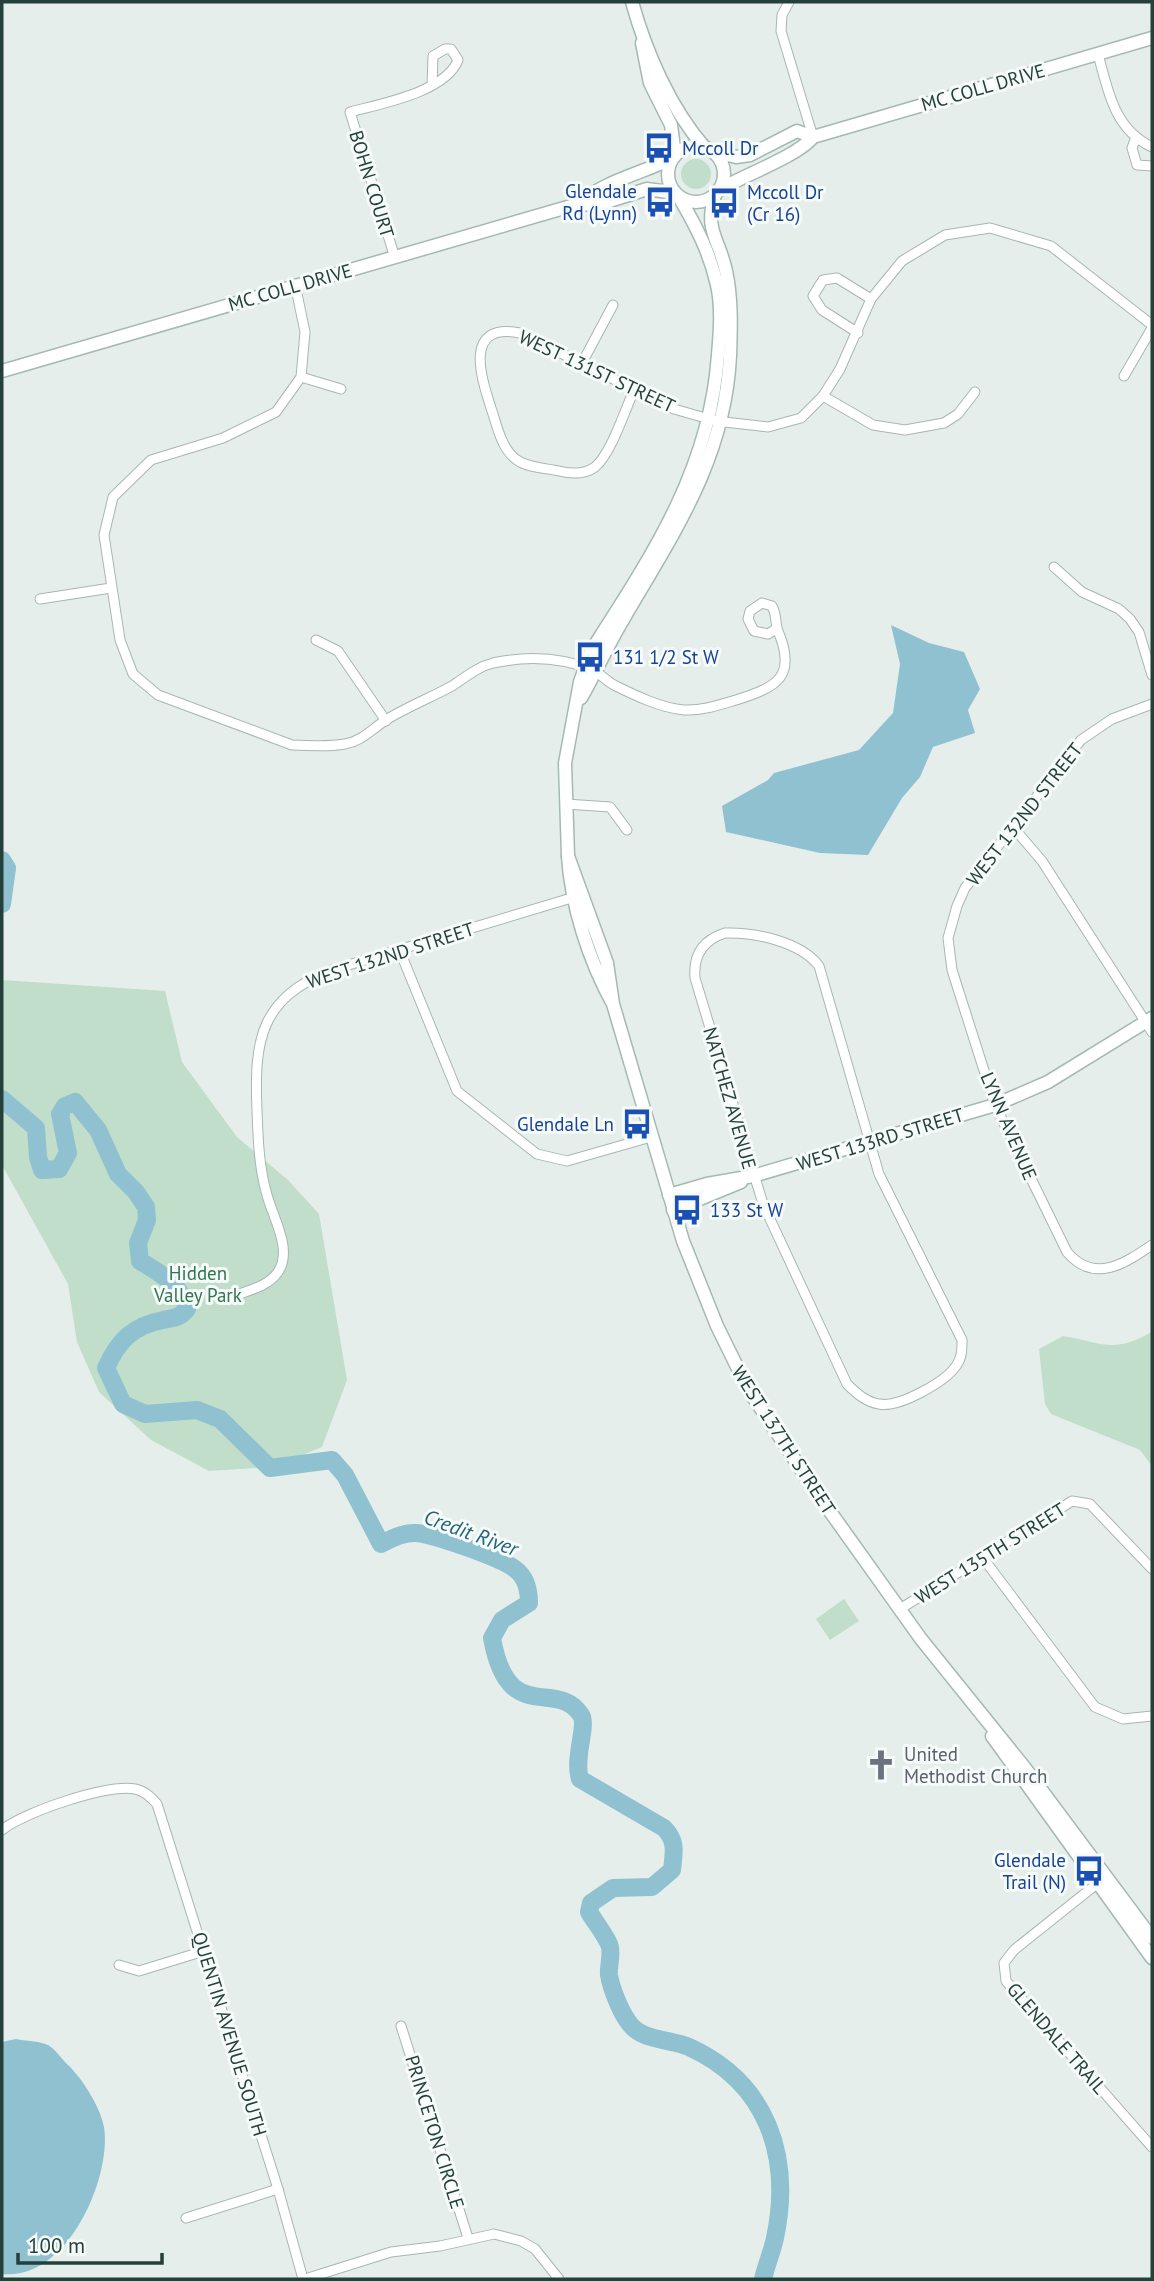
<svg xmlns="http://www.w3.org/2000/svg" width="1154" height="2281" font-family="'PT Sans',sans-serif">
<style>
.green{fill:#c0deca}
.water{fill:#90c1d0}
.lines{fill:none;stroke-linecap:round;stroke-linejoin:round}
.river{stroke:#90c1d0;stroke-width:18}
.street-casing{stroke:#a8b6b3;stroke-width:11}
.secondary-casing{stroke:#a4b9b4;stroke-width:15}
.street{stroke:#fff;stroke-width:9}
.secondary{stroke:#fff;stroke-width:12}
.labels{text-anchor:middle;stroke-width:6;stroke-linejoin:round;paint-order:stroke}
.street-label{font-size:19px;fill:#25403b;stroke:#f6faf9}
.transit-label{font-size:19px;fill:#164399;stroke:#f6faf9;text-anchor:start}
.park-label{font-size:19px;fill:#307551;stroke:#f6faf9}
.worship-label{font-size:19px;fill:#5b616d;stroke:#f6faf9;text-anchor:start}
.water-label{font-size:21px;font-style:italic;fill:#20637a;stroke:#f6faf9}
</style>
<rect width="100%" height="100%" fill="#e6eeeb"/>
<g class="green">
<circle cx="696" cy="174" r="15"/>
<path d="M2,980L165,991L182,1062L237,1137L288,1180L319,1214L347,1380L322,1447L273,1467L209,1471L151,1440L99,1392L77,1342L68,1284L2,1165Z"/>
<path d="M1152,1332V1466L1140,1450L1051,1414L1045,1404L1039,1349L1063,1336C1105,1343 1112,1354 1152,1332Z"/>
<path d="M844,1599L859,1621L830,1640L816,1619Z"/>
</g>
<g class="water">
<path d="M891,625L929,643L964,652L980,689L968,710L975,733L933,747L920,777L902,798L868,855L820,853L726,832L722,806L768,780L774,773L859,750L893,713L900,664Z"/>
<path d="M16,2039C25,2041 40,2041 48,2045C55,2049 61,2058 67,2064C82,2078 100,2106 104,2127C112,2175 69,2281 2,2274V2042Z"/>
</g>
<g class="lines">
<g class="river">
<path d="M2,860L7,868L2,904"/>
<path d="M2,1099L36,1128L38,1157L42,1170L59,1169L68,1153L60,1114L65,1106L75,1102L98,1130L118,1174L136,1192L146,1207L147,1220L138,1243L140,1261C161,1274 181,1284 187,1309C180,1318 174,1318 163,1320C132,1326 118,1341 106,1368L123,1404L145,1414L197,1410L220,1419L270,1468L332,1460L345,1475L381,1544C393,1538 404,1532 417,1533C435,1535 501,1558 515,1569C526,1577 529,1590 529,1603L502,1620L492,1638C508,1728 556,1677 581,1715C588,1725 573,1759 580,1779L664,1828C677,1841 674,1852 672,1870L652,1887L613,1888L591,1903L589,1912C595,1922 604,1933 609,1944C613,1953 608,1965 609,1975C611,1988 620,2010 627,2020C640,2042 668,2038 689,2047C768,2083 792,2157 775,2238C772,2252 766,2266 763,2279"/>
</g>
<g class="street-casing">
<g id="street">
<path d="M789,2L782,15L781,31L813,137"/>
<path d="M1098,54C1108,91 1114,129 1152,147"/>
<path d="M1136,137L1132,148L1137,165L1152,166"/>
<path d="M395,258L350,112C380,104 446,92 458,60L451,49H445L433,56L432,85"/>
<path d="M295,284L305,332L301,377L276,412L223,438L151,460L113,497L104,535L120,640L133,674L158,695L292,745C310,746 328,747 345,744C362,741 372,729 386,720C407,707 430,698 452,686C466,677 477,667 493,663C526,656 561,657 592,670C600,673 606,681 614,685C634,695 661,708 684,710C702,711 719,705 736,700C778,687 797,676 778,631C775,624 777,615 772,606L762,603L750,611L748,619L754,631L768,634L776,629"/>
<path d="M858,333L822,310L813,296L823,280L837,278L871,299"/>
<path d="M582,363L613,305"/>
<path d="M1124,376L1152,328"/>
<path d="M301,377L341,389"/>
<path d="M634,390C625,410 611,454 595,467C584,475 571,474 559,471C546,468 528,468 517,460C501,449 497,425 491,408C481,377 463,322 520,333L674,409L716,421L768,427L801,418L823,396L840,369L871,299L902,261L945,235L990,228L1051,246L1152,325"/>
<path d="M823,396L873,425L905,430L944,423L958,414L975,392"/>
<path d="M1054,567L1082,592L1119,609L1130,619L1139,632L1152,675"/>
<path d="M40,599L111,588"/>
<path d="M316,640L338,651L386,721"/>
<path d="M1152,704L1112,719L1081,740L965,888L957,906L948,938L952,970L995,1105L1067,1252C1094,1284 1124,1264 1152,1245"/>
<path d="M566,804L610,807L627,830"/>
<path d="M1012,826L1042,861L1152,1032"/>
<path d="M725,933C755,932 801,942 819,966L879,1174L962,1340C962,1350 962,1358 956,1366C945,1382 899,1408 879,1404C866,1402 856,1393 847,1384L763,1204L695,978C693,955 703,940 725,933Z"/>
<path d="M399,949L457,1091L537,1154L567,1161L651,1137"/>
<path d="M231,1297C246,1291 268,1287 278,1272C293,1250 273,1218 267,1195C259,1168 258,1139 257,1110C254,1040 260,998 332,970L578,896"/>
<path d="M983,1558L1095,1707L1123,1719L1152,1716"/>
<path d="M900,1609L1072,1501L1090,1504L1152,1569"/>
<path d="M2,1830C24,1812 107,1784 135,1789C145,1791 151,1797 157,1804L278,2189L303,2279"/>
<path d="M1103,1879L1014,1950L1004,1963L1006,1981L1152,2147"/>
<path d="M119,1965L139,1971L204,1951"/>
<path d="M401,2026L468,2238"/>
<path d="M186,2218L278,2189"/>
<path d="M305,2279L391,2252L440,2246L494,2234L521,2241L535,2249L559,2279"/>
</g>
</g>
<g class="secondary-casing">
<g id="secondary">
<path d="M632,2C646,52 670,108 705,148"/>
<path d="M642,43L650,83L671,125L675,155"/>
<circle cx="696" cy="174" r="28"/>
<path d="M713,151L736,157L750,155L797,131L813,137"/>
<path d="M719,190C744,175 798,156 813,137L1152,38"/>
<path d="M578,204C604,181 643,173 673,158"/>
<path d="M2,371L578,204L597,205L647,189L675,193"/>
<path d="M581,698C596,672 608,644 624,618C674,532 725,459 730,356C731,327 732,299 726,271C719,238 704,231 715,195"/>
<path d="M568,856L565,763L580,682L591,651C652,556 710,470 718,355C720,332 722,307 717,285C710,253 696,226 679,197"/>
<path d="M613,1004C589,961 571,905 568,856L607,963L613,1004L683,1241L717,1326L748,1389L814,1489L921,1639L1025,1768L1152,1938"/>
<path d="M669,1195L707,1184L753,1176L995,1105L1048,1082L1152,1018"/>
<path d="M673,1210L741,1182"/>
<path d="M992,1736L1152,1958"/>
</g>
</g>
<use href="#street" class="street"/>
<use href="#secondary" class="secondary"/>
</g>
<defs>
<g id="bus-bare" transform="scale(2.415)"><path d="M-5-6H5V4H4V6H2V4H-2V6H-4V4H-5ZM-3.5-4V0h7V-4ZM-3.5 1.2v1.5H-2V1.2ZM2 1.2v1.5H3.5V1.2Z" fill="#1a4fb4" stroke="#f6faf9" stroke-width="2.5" paint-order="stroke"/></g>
<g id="church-bare" transform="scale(2.415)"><path d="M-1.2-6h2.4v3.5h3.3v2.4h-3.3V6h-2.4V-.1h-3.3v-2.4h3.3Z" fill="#6b7280" stroke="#f6faf9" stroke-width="2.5" paint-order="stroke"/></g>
</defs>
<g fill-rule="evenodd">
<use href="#bus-bare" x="659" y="148"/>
<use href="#bus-bare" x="660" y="202"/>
<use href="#bus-bare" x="724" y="203"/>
<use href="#bus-bare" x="590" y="657"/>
<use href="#bus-bare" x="637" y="1124"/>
<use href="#bus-bare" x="687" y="1210"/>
<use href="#church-bare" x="881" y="1765"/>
<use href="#bus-bare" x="1089" y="1871"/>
</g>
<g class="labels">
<g class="street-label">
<text transform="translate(983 87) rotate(-16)" y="7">MC COLL DRIVE</text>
<text transform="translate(372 184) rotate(73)" y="7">BOHN COURT</text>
<text transform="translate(290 287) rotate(-16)" y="7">MC COLL DRIVE</text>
<text transform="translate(597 371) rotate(25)" y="7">WEST 131ST STREET</text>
<text transform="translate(1024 814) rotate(-52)" y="7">WEST 132ND STREET</text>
<text transform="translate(390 955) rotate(-18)" y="7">WEST 132ND STREET</text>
<text transform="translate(730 1098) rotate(74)" y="7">NATCHEZ AVENUE</text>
<text transform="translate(1009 1126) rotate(67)" y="7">LYNN AVENUE</text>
<text transform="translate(880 1139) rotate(-17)" y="7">WEST 133RD STREET</text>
<text transform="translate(784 1440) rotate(57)" y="7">WEST 137TH STREET</text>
<text transform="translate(990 1553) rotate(-32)" y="7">WEST 135TH STREET</text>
<text transform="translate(230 2034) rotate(73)" y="7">QUENTIN AVENUE SOUTH</text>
<text transform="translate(1057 2038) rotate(49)" y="7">GLENDALE TRAIL</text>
<text transform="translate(435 2132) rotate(73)" y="7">PRINCETON CIRCLE</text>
</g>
<g class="transit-label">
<text x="682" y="155">Mccoll Dr</text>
<text x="637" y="198" text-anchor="end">Glendale<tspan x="637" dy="22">Rd (Lynn)</tspan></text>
<text x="747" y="199">Mccoll Dr<tspan x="747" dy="22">(Cr 16)</tspan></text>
<text x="613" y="664">131 1/2 St W</text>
<text x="614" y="1131" text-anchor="end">Glendale Ln</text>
<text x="710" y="1217">133 St W</text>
<text x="1066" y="1867" text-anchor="end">Glendale<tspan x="1066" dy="22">Trail (N)</tspan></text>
</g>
<g class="park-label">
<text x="198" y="1280">Hidden<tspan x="198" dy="22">Valley Park</tspan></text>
</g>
<g class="worship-label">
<text x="904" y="1761">United<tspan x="904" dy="22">Methodist Church</tspan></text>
</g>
<g class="water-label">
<text transform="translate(471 1533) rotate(20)" y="7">Credit River</text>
</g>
</g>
<rect width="1154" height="2281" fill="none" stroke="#25403b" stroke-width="7"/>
<path d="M18 2253v10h144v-10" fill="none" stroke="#25403b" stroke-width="3.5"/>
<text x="28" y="2253" font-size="21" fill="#25403b" stroke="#f6faf9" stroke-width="5" paint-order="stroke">100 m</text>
</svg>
